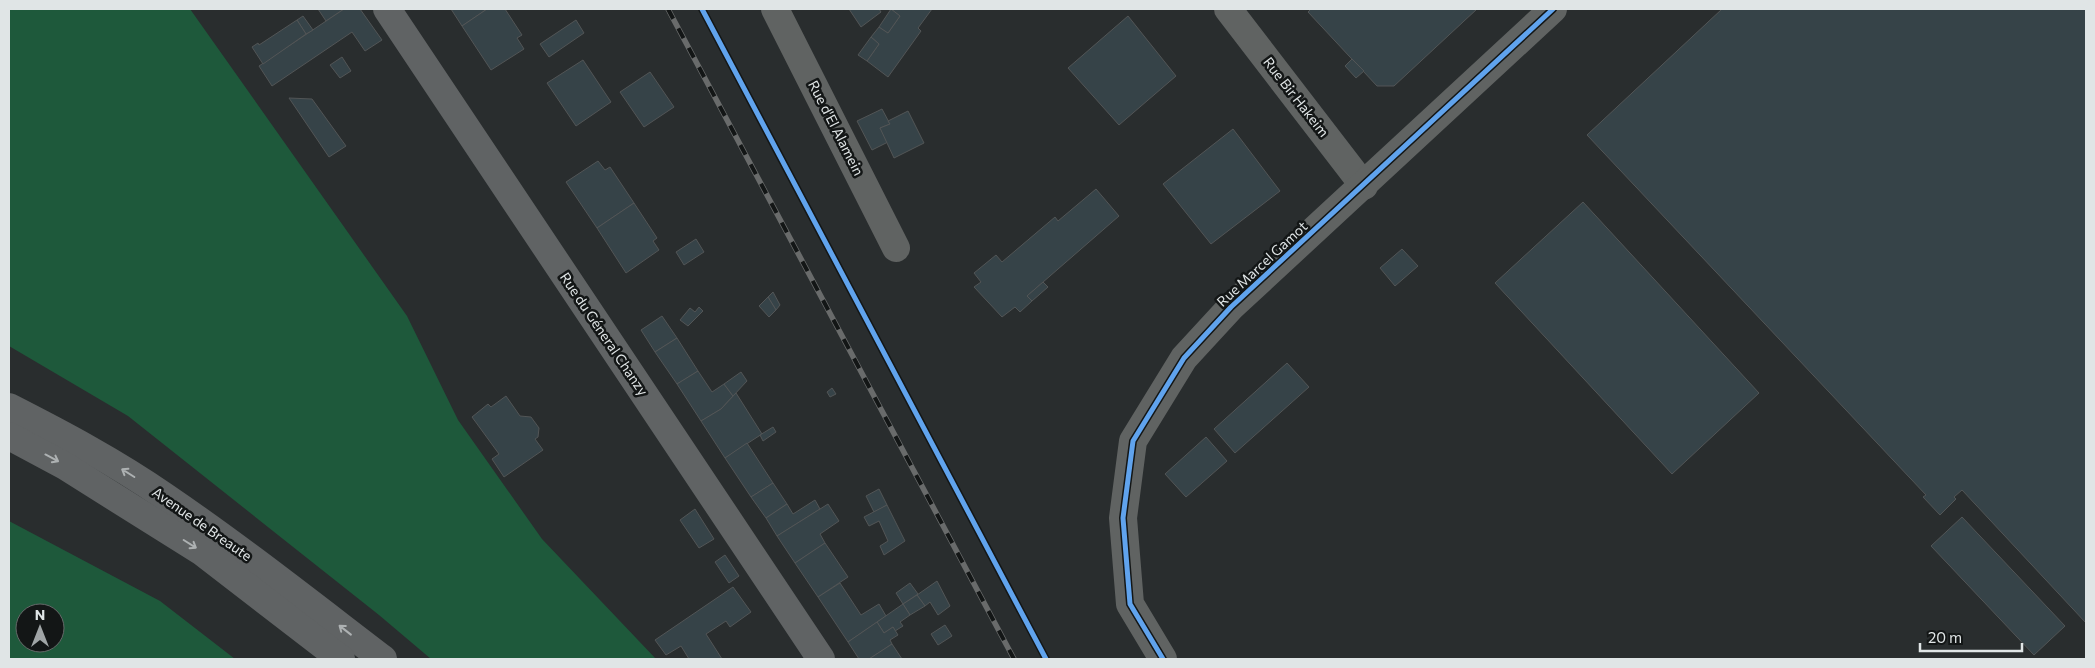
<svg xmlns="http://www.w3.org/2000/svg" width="2095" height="668" font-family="Commissioner,sans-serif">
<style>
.green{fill:#1e593b;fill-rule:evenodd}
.building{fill:#364348;stroke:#525556}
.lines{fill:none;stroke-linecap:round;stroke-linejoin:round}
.minor{stroke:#606362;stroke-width:28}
.major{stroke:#606364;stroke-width:28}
.rail-casing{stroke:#696b6b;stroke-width:5.5}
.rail{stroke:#131616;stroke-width:4;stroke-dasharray:11;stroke-linecap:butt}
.cycleway-casing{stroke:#131616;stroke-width:8}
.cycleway{stroke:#60a3ed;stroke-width:5}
.oneway{stroke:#adb1b2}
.labels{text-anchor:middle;stroke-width:5;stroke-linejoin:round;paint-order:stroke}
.street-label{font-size:14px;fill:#e0e5e6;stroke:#131616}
</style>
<rect width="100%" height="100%" fill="#292d2e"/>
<g class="green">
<path d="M9,9H190L407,316L458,420L542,539L656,659H431L379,615L128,416L9,346Z"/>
<path d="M9,521L160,601L235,659H9ZM25,613H55V643H25Z"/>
</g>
<g class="building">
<path d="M318,9H344L326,21Z"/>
<path d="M344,9H360L382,40L365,51L352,32L272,86L259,66Z"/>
<path d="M451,9H487L462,26Z"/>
<path d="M487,9H505L522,35L517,38L524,49L491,70L462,26Z"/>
<path d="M849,9H879L881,12L861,27Z"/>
<path d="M891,9H932L918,28L921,31L888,77L867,61L879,44L871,37L879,27L888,33L900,16Z"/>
<path d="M891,9L900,16L888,33L879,27Z"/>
<path d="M1311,9H1477L1394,86H1377L1308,12Z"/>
<path d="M1722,9H2086V623L1962,490L1954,497L1956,499L1940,515L1923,497L1926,495L1587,135Z"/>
<path d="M303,16L313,30L306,34L297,20Z"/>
<path d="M1128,16L1176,76L1119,125L1068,68Z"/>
<path d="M297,20L306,34L263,64L252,47L258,43L259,45Z"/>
<path d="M576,20L584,33L549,57L540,44Z"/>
<path d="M871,37L879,44L867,61L858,55Z"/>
<path d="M342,57L351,71L340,78L330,65Z"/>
<path d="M1352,59L1364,71L1356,78L1345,66Z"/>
<path d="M583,60L611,102L576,126L547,83Z"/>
<path d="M650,72L674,107L644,127L620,92Z"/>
<path d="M289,98L312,99L346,146L329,157Z"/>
<path d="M882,109L890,124L880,128L888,142L872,150L857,121Z"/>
<path d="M908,111L924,143L894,158L880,128L890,124L888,121Z"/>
<path d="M1233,129L1280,191L1211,244L1163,184Z"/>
<path d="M598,161L605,170L610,167L634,203L597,228L566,182Z"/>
<path d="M1096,189L1119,216L1027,296L1032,301L1020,312L1015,307L1002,317L974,287L981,282L974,273L996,255L1002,262L1055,217L1058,221Z"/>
<path d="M1583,202L1759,393L1672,474L1495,283Z"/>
<path d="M634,203L657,238L653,241L659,250L626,273L597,228Z"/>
<path d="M696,239L704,252L684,265L676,252Z"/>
<path d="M1402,249L1418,266L1395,286L1380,268Z"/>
<path d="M1043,282L1048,287L1032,301L1027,296Z"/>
<path d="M773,292L780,305L776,310L768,297Z"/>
<path d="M768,297L776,310L769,317L759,306Z"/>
<path d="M699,307L703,311L688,326L680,320L690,308L695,312Z"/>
<path d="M662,316L677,338L655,352L641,330Z"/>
<path d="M677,338L698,371L677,384L655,352Z"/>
<path d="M1287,363L1309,387L1235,453L1214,429Z"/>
<path d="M698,371L712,392L724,384L733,396L721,409L701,421L677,384Z"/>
<path d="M741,372L747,381L733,396L724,384Z"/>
<path d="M832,388L836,394L830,397L827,392Z"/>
<path d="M736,393L762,434L725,458L701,421L721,409Z"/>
<path d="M506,396L520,416L531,417L539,428L538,437L535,439L543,450L504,477L492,459L499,454L472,417L488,404L491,407Z"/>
<path d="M773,427L776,432L763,441L760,435Z"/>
<path d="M1206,437L1227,461L1186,497L1165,474Z"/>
<path d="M747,443L773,483L751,497L725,458Z"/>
<path d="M773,483L787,504L766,518L751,497Z"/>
<path d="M879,489L887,505L874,512L866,496Z"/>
<path d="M815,500L820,509L777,536L766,518L787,504L793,514Z"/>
<path d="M828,504L839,521L820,534L825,543L795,563L777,536Z"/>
<path d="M887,505L905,541L884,555L880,546L888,541L879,521L869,526L864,517Z"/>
<path d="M695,509L714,539L699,548L680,520Z"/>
<path d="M1962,517L2065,626L2034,655L1931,546Z"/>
<path d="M825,543L848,577L818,597L795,563Z"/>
<path d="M725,555L739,576L729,583L715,562Z"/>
<path d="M937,581L950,606L938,615L930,602L925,606L917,595Z"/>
<path d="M840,583L861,615L879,604L886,616L848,642L818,597Z"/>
<path d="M910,583L918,594L903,604L896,593Z"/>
<path d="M733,587L751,612L730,627L726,621L706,634L722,659H689L681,646L666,655L655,640Z"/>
<path d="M917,595L925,606L910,615L903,604Z"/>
<path d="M903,604L910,615L900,622L903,626L895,631L893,627L884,633L877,622Z"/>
<path d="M877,622L884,633L893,627L898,635L890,640L892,644L869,659H859L848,642Z"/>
<path d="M945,625L952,636L938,645L931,634Z"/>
<path d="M892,644L902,659H869Z"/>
</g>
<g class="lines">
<g class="minor">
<path d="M775,9L896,248"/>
<path d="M1228,9L1364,186"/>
<path d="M1163,659L1130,604L1123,518L1133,441L1184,358L1231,307L1553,9"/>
</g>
<g class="major">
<path d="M387,9L821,659"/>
<path d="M9,407C62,434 115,462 164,496C239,547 311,604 383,659"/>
<path d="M9,436L65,466L202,552L341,659"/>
</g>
<g class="rail-casing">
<path id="rail" d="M668,9L1014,659"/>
</g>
<use href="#rail" class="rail"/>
<g class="cycleway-casing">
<g id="cycleway">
<path d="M702,9L1046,659"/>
<path d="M1163,659L1130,604L1123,518L1133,441L1184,358L1231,307L1553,9"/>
</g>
</g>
<use href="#cycleway" class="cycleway"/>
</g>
<defs><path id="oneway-shaft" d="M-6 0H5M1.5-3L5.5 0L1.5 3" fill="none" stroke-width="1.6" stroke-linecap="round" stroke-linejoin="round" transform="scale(1.25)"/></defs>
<g class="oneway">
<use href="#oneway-shaft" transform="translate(52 458) rotate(28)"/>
<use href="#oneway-shaft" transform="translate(128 473) rotate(-148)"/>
<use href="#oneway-shaft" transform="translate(190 544) rotate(32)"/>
<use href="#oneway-shaft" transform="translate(345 630) rotate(-142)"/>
</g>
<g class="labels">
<g class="street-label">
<text transform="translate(1296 97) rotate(52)" y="5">Rue Bir Hakeim</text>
<text transform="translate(836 128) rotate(63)" y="5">Rue d'El Alamein</text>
<text transform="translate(1262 264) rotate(-43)" y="5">Rue Marcel Gamot</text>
<text transform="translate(604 334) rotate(56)" y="5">Rue du Géneral Chanzy</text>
<text transform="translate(202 524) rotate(35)" y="5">Avenue de Breaute</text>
</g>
</g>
<rect width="2095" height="668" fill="none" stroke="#e0e5e6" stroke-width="20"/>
<g transform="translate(40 628)"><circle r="24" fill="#131616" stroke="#656969"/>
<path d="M0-4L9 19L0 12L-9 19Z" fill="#a0a5a6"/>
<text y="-8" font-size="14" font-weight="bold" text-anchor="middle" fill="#e0e5e6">N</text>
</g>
<path d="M1920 643v8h102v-8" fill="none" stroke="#e0e5e6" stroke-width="2.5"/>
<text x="1928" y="643" font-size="15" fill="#e0e5e6" stroke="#131616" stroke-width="4" paint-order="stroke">20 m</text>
</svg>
